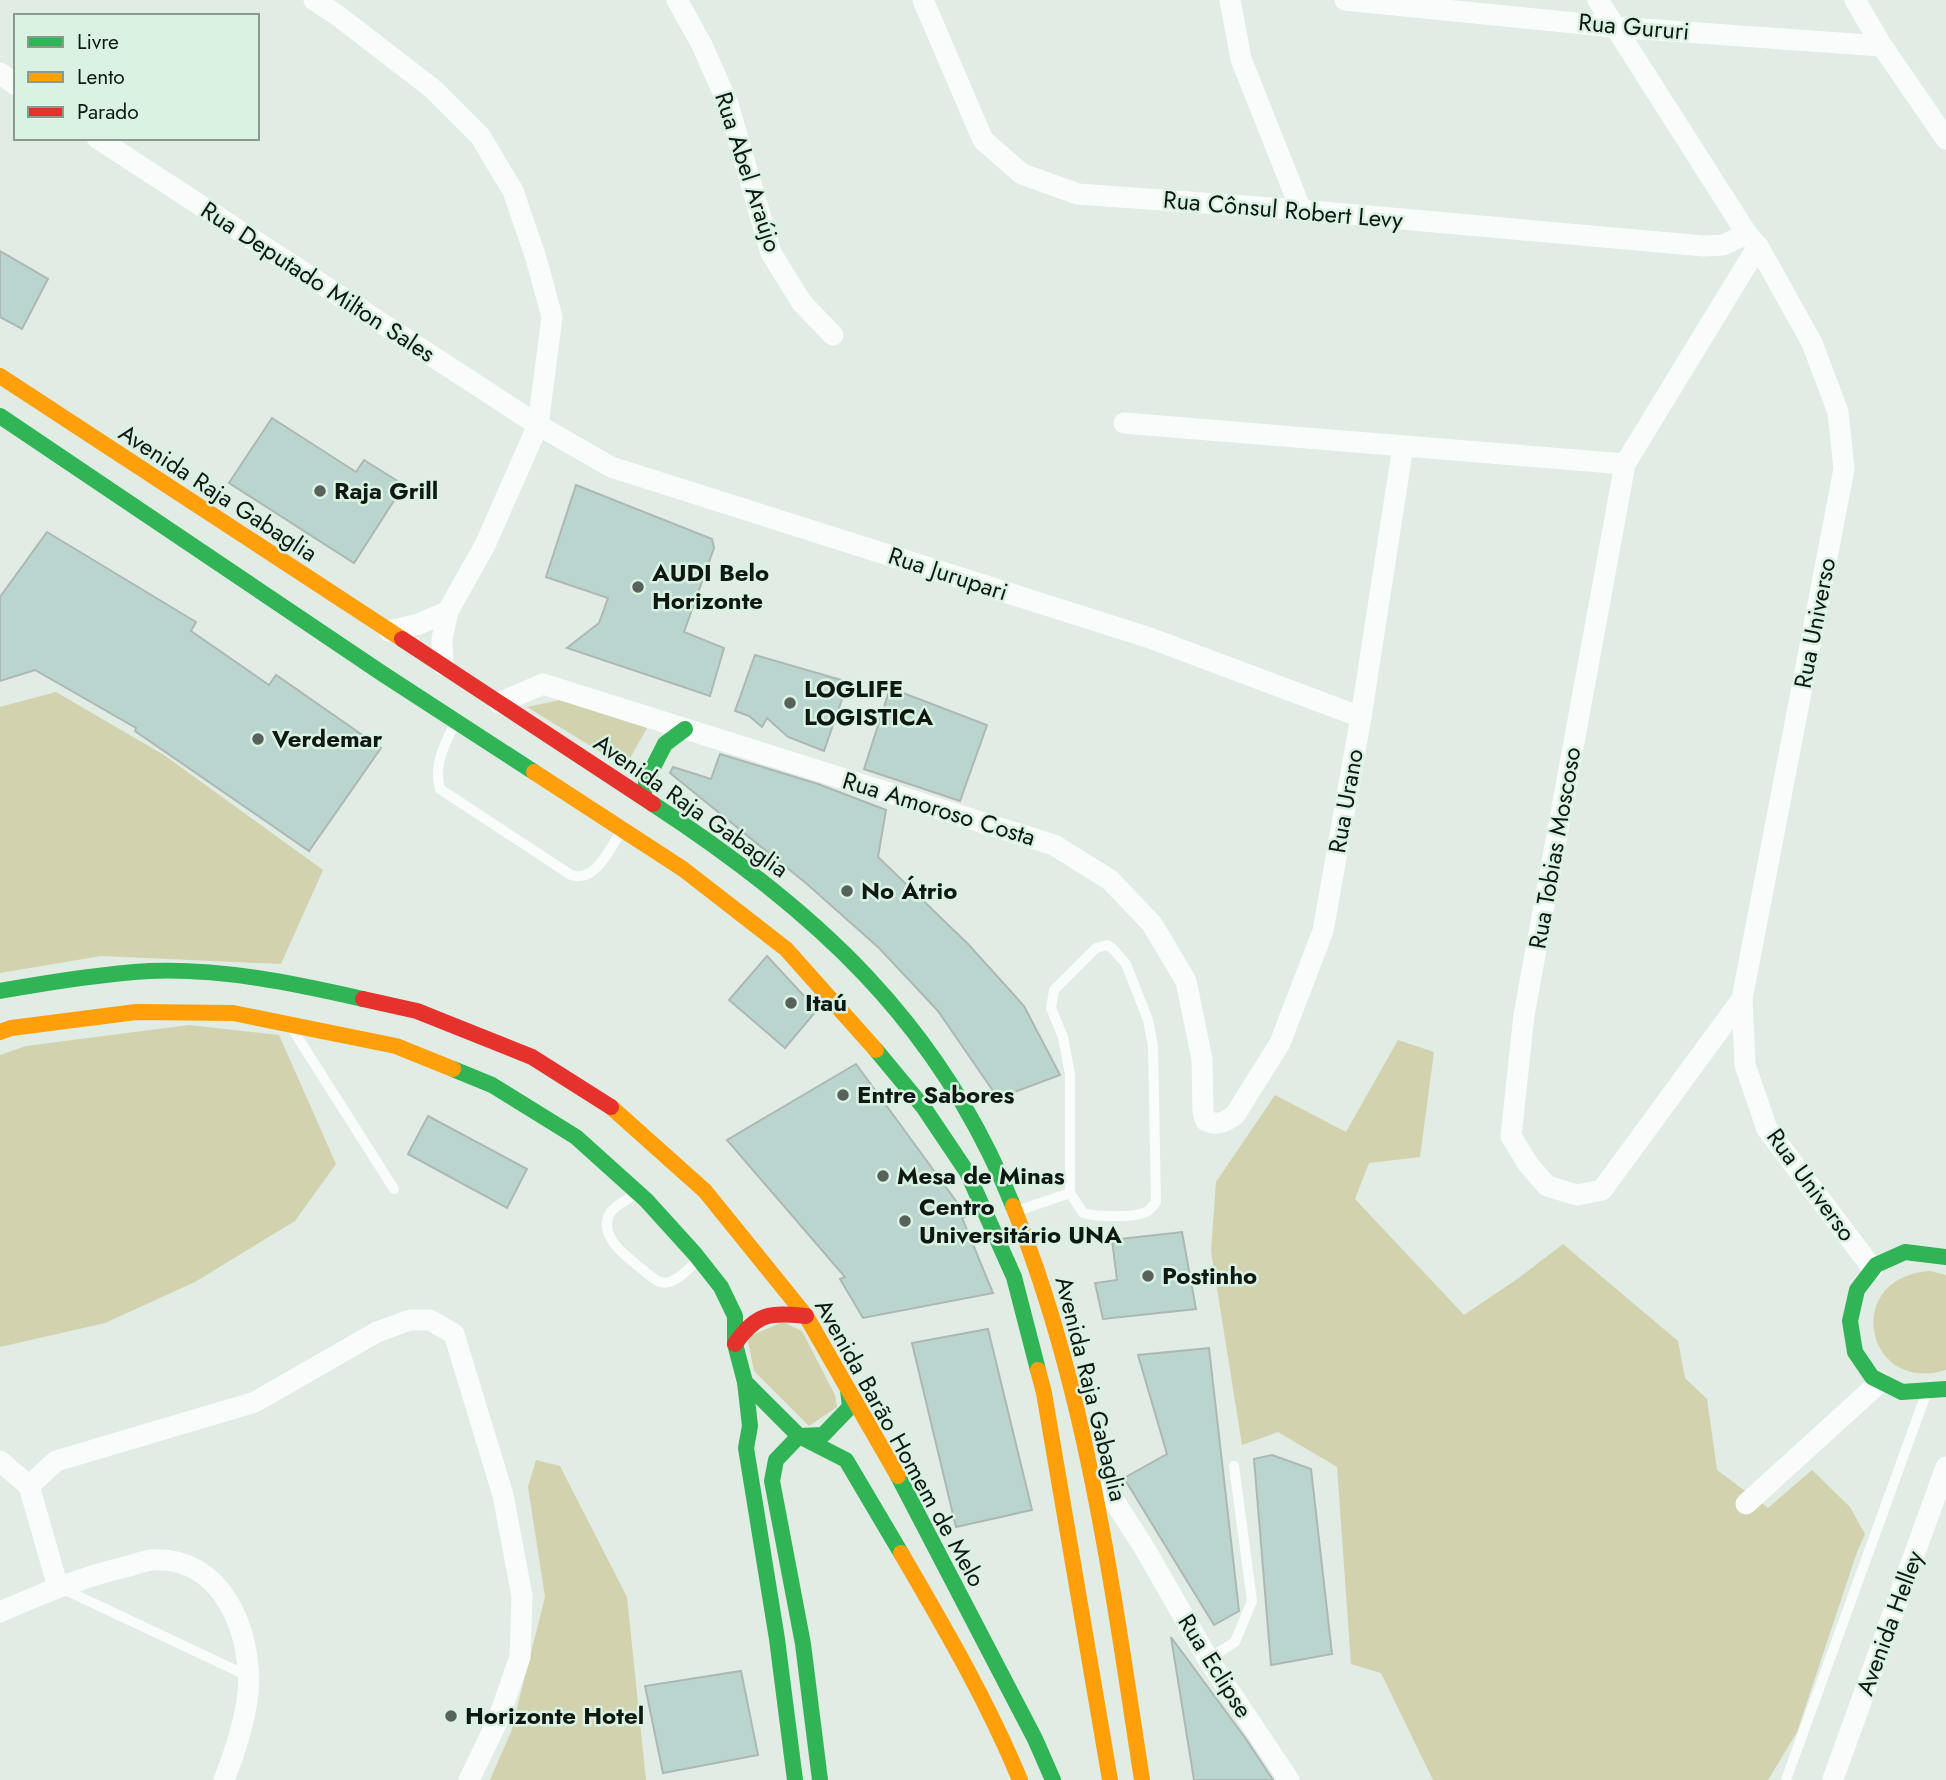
<svg xmlns="http://www.w3.org/2000/svg" width="1946" height="1780" font-family="Jost,sans-serif">
<style>
.green{fill:#d2d2ae}
.building{fill:#bad5cf;stroke:#adb8b4;stroke-width:2}
.lines{fill:none;stroke-linecap:round;stroke-linejoin:round}
.lane{stroke:#fafcfb;stroke-width:10}
.street{stroke:#fafcfb;stroke-width:21}
.fast{stroke:#30b455;stroke-width:16}
.slow{stroke:#ff9f0a;stroke-width:16}
.jam{stroke:#e5322d;stroke-width:16}
.poi-dot{fill:#58625c;stroke:#daf2e2;stroke-width:2.5}
.labels{text-anchor:middle;stroke-width:5;stroke-linejoin:round;paint-order:stroke}
.street-label{font-size:24px;fill:#0f1812;stroke:#daf2e2}
.poi-label{font-size:24px;font-weight:bold;fill:#0f1812;stroke:#daf2e2;text-anchor:start}
</style>
<rect width="100%" height="100%" fill="#e0ece4"/>
<g class="green">
<path d="M56,692L164,755L323,870L281,964L101,956L0,973V707Z"/>
<path d="M560,700L647,728L625,767L527,707Z"/>
<path d="M189,1025L279,1035L336,1164L295,1221L195,1282L105,1323L0,1347V1055L26,1046Z"/>
<path d="M1398,1040L1434,1052L1420,1157L1369,1163L1355,1199L1464,1315L1520,1277L1563,1244L1678,1341L1685,1378L1707,1399L1717,1470L1768,1508L1812,1470L1850,1507L1865,1534L1857,1552L1797,1732L1768,1780H1433L1381,1673L1351,1664L1337,1467L1278,1432L1242,1445L1211,1251L1216,1182L1275,1095L1346,1132Z"/>
<path d="M1930,1271L1946,1275V1370C1865,1395 1841,1277 1930,1271Z"/>
<path d="M783,1322L802,1331L835,1395L837,1407L809,1426L754,1371L748,1342L752,1335Z"/>
<path d="M536,1460L560,1466L627,1597L646,1780H490L511,1732L545,1597L528,1487Z"/>
</g>
<g class="building">
<path d="M0,251L48,279L22,329L0,317Z"/>
<path d="M272,418L356,472L364,460L404,485L354,563L229,483Z"/>
<path d="M576,485L712,539L714,548L684,632L724,648L710,696L567,648L599,623L608,598L546,577Z"/>
<path d="M47,532L196,622L191,631L269,685L276,675L381,748L309,851L135,731L136,728L35,670L0,681V597Z"/>
<path d="M755,655L848,682L824,751L788,737L767,718L762,727L749,716L735,711Z"/>
<path d="M890,688L987,725L960,801L864,769Z"/>
<path d="M720,754L818,784L886,810L878,857L968,944L1024,1006L1060,1075L998,1098L938,1011L879,948L807,884L670,773L673,767L711,779Z"/>
<path d="M767,956L817,1010L785,1048L729,1000Z"/>
<path d="M856,1064L967,1216L962,1218L993,1293L863,1318L840,1279L845,1277L727,1140Z"/>
<path d="M428,1116L527,1169L507,1208L408,1154Z"/>
<path d="M1182,1232L1196,1309L1103,1319L1095,1283L1117,1280L1112,1240Z"/>
<path d="M988,1329L1032,1510L956,1527L912,1343Z"/>
<path d="M1209,1348L1239,1611L1214,1625L1124,1478L1167,1454L1138,1355Z"/>
<path d="M1272,1455L1311,1469L1332,1654L1271,1665L1254,1459Z"/>
<path d="M1171,1637L1246,1739L1273,1780H1194Z"/>
<path d="M741,1671L758,1755L663,1773L645,1686Z"/>
</g>
<g class="lines">
<g class="lane">
<path d="M455,723C445,743 433,766 440,789L571,875C596,883 609,849 621,832"/>
<path d="M1107,945L1113,949L1126,964L1148,1020L1153,1046L1156,1202C1155,1204 1150,1209 1148,1211C1137,1218 1097,1217 1083,1213L1070,1193V1074L1063,1037L1051,1008L1054,990L1096,948Z"/>
<path d="M293,1030L394,1189"/>
<path d="M635,1194C628,1200 615,1205 610,1213C597,1236 627,1257 642,1269C647,1273 654,1280 660,1282C674,1286 687,1270 696,1262"/>
<path d="M1017,1211L1070,1193"/>
<path d="M61,1588L248,1676"/>
<path d="M1208,1659L1235,1642L1252,1601L1234,1466"/>
<path d="M1786,1780L1926,1394"/>
</g>
<g class="street">
<path d="M314,0L337,15L433,89L480,136L513,191L536,258L552,317L538,425L485,545L448,611L442,639L443,665"/>
<path d="M677,0L702,45L728,104L771,253L802,303L833,335"/>
<path d="M923,0L983,140L1022,174L1078,194L1301,210L1704,246L1723,245L1747,234"/>
<path d="M1230,0L1241,59L1301,210"/>
<path d="M1345,0L1615,27L1882,46"/>
<path d="M1598,0L1747,234L1758,246L1812,343L1838,412L1844,469L1742,999L1745,1065L1767,1129L1873,1269"/>
<path d="M1855,0L1882,46L1946,139"/>
<path d="M0,73L16,85"/>
<path d="M97,138L538,425L611,467L1150,638L1361,717"/>
<path d="M1124,423L1625,464"/>
<path d="M389,631L419,624L448,611"/>
<path d="M499,703L543,684L1054,845L1110,880L1152,924L1186,981L1202,1059L1203,1112L1206,1121C1218,1126 1225,1122 1235,1115L1280,1043L1323,931L1361,717L1403,446"/>
<path d="M1742,999L1602,1190L1577,1195L1547,1186L1528,1164L1511,1136L1524,1015L1625,464L1758,246"/>
<path d="M0,1461L29,1486L58,1587"/>
<path d="M1095,1471L1145,1549L1208,1659L1289,1780"/>
<path d="M29,1486L56,1461L255,1402L377,1332L410,1320H430L454,1334L503,1495L522,1596L520,1657L498,1720L469,1780"/>
<path d="M1746,1504L1880,1382"/>
<path d="M0,1612C41,1594 82,1577 125,1567C134,1565 143,1561 151,1560C223,1555 253,1634 248,1693C245,1723 235,1752 224,1780"/>
<path d="M1833,1779L1946,1467"/>
</g>
<g class="fast">
<path d="M0,416L383,674L534,772"/>
<path d="M643,796L647,779L665,744L685,729"/>
<path d="M653,804C814,909 940,1023 1013,1206"/>
<path d="M0,991C50,982 99,974 149,971C221,968 293,983 363,999"/>
<path d="M876,1050L924,1108L967,1172L1014,1277L1038,1370"/>
<path d="M453,1069L492,1085L576,1137L646,1200L695,1254L721,1287L735,1316V1344L745,1382L799,1436L846,1460L901,1553"/>
<path d="M1946,1257L1905,1252L1876,1265L1857,1290L1850,1321L1855,1352L1872,1377L1902,1392L1946,1389"/>
<path d="M745,1382L750,1426L746,1448L777,1639L795,1780"/>
<path d="M799,1436L776,1460L772,1481L803,1644L820,1780"/>
<path d="M799,1436L823,1435L850,1407L848,1390"/>
<path d="M898,1476L1035,1739L1053,1780"/>
</g>
<g class="slow">
<path d="M0,376L402,639"/>
<path d="M534,772L683,869L786,949L876,1050"/>
<path d="M0,1032L11,1028L136,1012L233,1013L396,1046L453,1069"/>
<path d="M611,1107L705,1191L806,1316L898,1476"/>
<path d="M1013,1206C1087,1389 1112,1586 1142,1780"/>
<path d="M1038,1370L1044,1393L1110,1780"/>
<path d="M901,1553C944,1627 987,1700 1020,1780"/>
</g>
<g class="jam">
<path d="M402,639L653,804"/>
<path d="M363,999L417,1011L532,1057L611,1107"/>
<path d="M735,1344C757,1312 770,1313 806,1316"/>
</g>
</g>
<g class="poi-dot">
<circle cx="320" cy="491" r="7"/>
<circle cx="638" cy="587" r="7"/>
<circle cx="790" cy="703" r="7"/>
<circle cx="258" cy="739" r="7"/>
<circle cx="847" cy="891" r="7"/>
<circle cx="791" cy="1003" r="7"/>
<circle cx="843" cy="1095" r="7"/>
<circle cx="883" cy="1176" r="7"/>
<circle cx="905" cy="1221" r="7"/>
<circle cx="1148" cy="1276" r="7"/>
<circle cx="451" cy="1716" r="7"/>
</g>
<g class="labels">
<g class="street-label">
<text transform="translate(1634 27) rotate(5)" y="8">Rua Gururi</text>
<text transform="translate(748 172) rotate(72)" y="8">Rua Abel Araújo</text>
<text transform="translate(1283 210) rotate(5)" y="8">Rua Cônsul Robert Levy</text>
<text transform="translate(318 282) rotate(33)" y="8">Rua Deputado Milton Sales</text>
<text transform="translate(218 493) rotate(33)" y="8">Avenida Raja Gabaglia</text>
<text transform="translate(948 574) rotate(18)" y="8">Rua Jurupari</text>
<text transform="translate(1815 623) rotate(-79)" y="8">Rua Universo</text>
<text transform="translate(1346 801) rotate(-80)" y="8">Rua Urano</text>
<text transform="translate(691 806) rotate(35)" y="8">Avenida Raja Gabaglia</text>
<text transform="translate(939 809) rotate(17)" y="8">Rua Amoroso Costa</text>
<text transform="translate(1555 848) rotate(-80)" y="8">Rua Tobias Moscoso</text>
<text transform="translate(1811 1185) rotate(54)" y="8">Rua Universo</text>
<text transform="translate(1091 1389) rotate(76)" y="8">Avenida Raja Gabaglia</text>
<text transform="translate(900 1443) rotate(61)" y="8">Avenida Barão Homem de Melo</text>
<text transform="translate(1890 1623) rotate(-70)" y="8">Avenida Helley</text>
<text transform="translate(1215 1666) rotate(58)" y="8">Rua Eclipse</text>
</g>
<g class="poi-label">
<text x="334" y="499">Raja Grill</text>
<text x="652" y="581">AUDI Belo<tspan x="652" dy="28">Horizonte</tspan></text>
<text x="804" y="697">LOGLIFE<tspan x="804" dy="28">LOGISTICA</tspan></text>
<text x="272" y="747">Verdemar</text>
<text x="861" y="899">No Átrio</text>
<text x="805" y="1011">Itaú</text>
<text x="857" y="1103">Entre Sabores</text>
<text x="897" y="1184">Mesa de Minas</text>
<text x="919" y="1215">Centro<tspan x="919" dy="28">Universitário UNA</tspan></text>
<text x="1162" y="1284">Postinho</text>
<text x="465" y="1724">Horizonte Hotel</text>
</g>
</g>
<rect x="14" y="14" width="245" height="126" fill="#daf2e2" stroke="#899b8f" stroke-width="2"/>
<rect x="28" y="37" width="35" height="10" fill="#30b455" stroke="#899b8f" stroke-width="2"/>
<text x="77" y="49" font-size="21" fill="#0f1812">Livre</text>
<rect x="28" y="72" width="35" height="10" fill="#ff9f0a" stroke="#899b8f" stroke-width="2"/>
<text x="77" y="84" font-size="21" fill="#0f1812">Lento</text>
<rect x="28" y="107" width="35" height="10" fill="#e5322d" stroke="#899b8f" stroke-width="2"/>
<text x="77" y="119" font-size="21" fill="#0f1812">Parado</text>
</svg>
